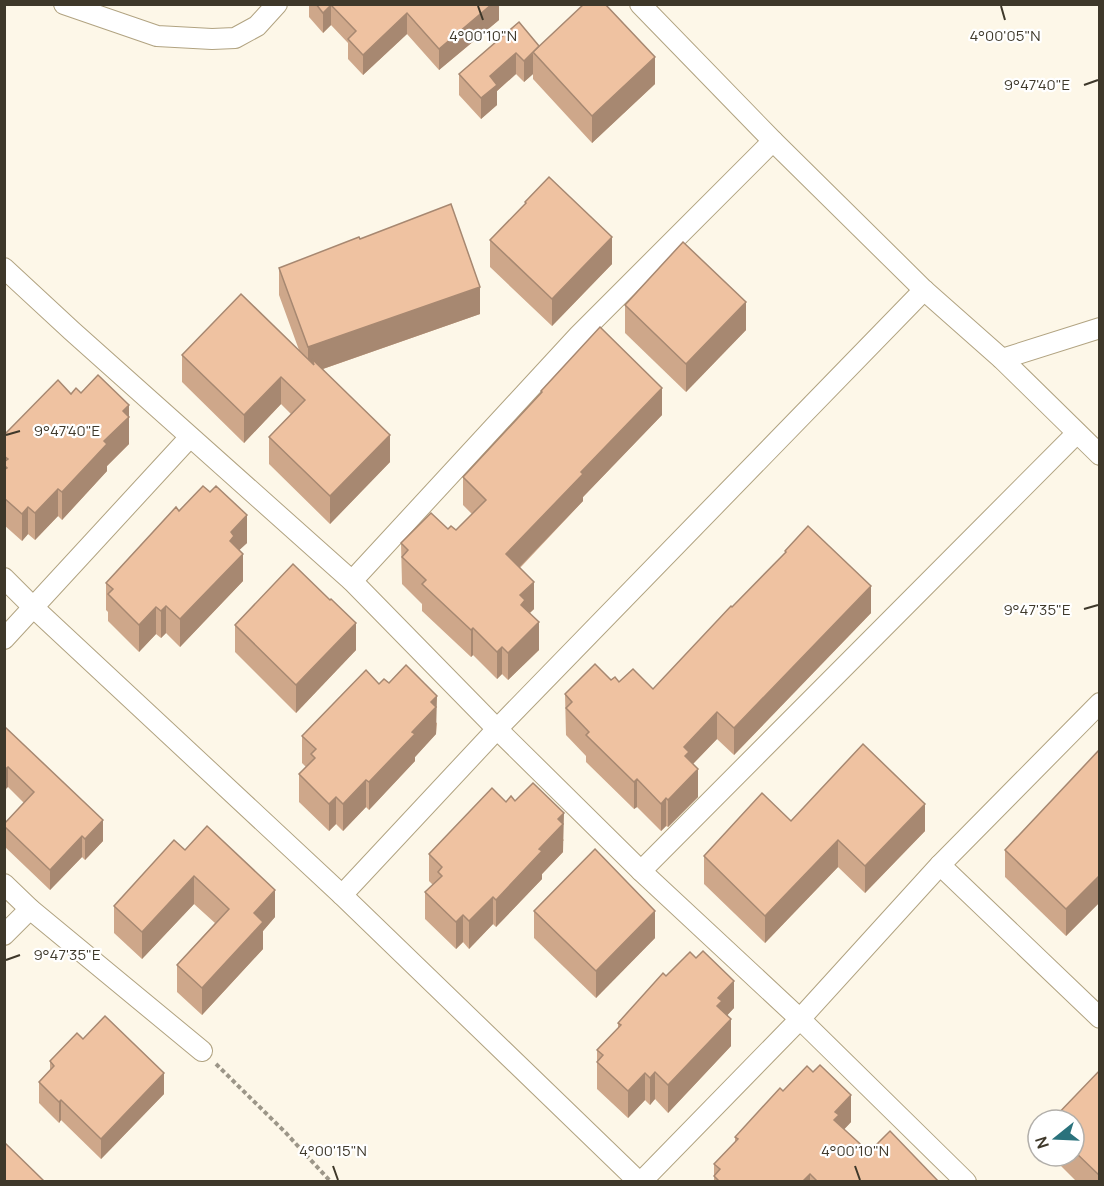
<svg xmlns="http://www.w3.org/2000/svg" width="1104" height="1186" font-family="Manrope,sans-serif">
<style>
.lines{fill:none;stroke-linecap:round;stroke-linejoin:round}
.street-casing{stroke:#b1a381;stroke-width:22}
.path{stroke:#9c9688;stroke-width:4;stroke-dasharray:4.5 3;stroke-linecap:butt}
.street{stroke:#fff;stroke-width:20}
.wall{fill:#cea78a}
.shaded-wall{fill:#a78871}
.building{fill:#efc2a1;stroke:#a78871;stroke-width:1.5}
.ticks{fill:none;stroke:#3e382a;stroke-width:2}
.ticks-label{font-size:15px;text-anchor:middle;fill:#3e382a;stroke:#fff;stroke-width:4.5;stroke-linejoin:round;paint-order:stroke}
</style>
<rect width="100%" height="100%" fill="#fdf7e8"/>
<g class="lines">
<g class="street-casing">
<g id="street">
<path d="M64,4L157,36L212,39L235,38L257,26L277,4"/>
<path d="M640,4L773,141L924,290L1002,359L1100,455"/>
<path d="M4,268L72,331L352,581L497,729L641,871L800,1019L966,1182"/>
<path d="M1002,359L1100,328"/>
<path d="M4,578L34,608L342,895L639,1182"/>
<path d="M352,581L579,335L773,141"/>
<path d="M4,639L190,437"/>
<path d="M940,865L1100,1018"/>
<path d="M641,871L1077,433"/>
<path d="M4,884L30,909L202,1051"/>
<path d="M342,895L497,729L924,290"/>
<path d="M4,935L30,909"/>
<path d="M641,1182L800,1019L940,865L1100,703"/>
</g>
</g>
<path class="path" d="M216,1064L285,1132L331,1182"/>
<use href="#street" class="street"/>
</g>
<g class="wall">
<path d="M309,4H499V20L439,70L407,34L363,75L348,59V43L331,25L323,33L309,17Z"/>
<path d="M519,22L539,46L655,84L592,143L533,79V74L524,82L516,74L497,91V105L481,119L459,95V74Z"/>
<path d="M525,202L612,264L552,326L490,267V240L525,204Z"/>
<path d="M360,239L480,314L323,369L390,462L330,524L269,464V437L291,414L281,404L244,443L182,382V355L299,350L279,295V268Z"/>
<path d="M625,305L746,330L686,392L625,333Z"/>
<path d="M541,391L662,415L583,497V501L520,568L534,609L530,613L539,650L508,680L502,674L497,679L473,655L471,657L422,611V604L402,584L401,543L448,529L456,530L472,514L463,505V477L541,393Z"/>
<path d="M81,393L129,405V444L107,466V471L62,520L58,516L35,540L28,534L22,541L4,525V435L71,394Z"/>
<path d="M179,511L247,543L239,550L243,581L180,647L166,633L161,638L156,634L139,652L108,621V612L106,610V583Z"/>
<path d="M785,551L871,613L734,755L717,739L693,764L698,797L668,827L666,826L661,831L637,807L634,809L586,762V756L566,735L565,694L611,680L653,689L785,553Z"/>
<path d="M330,600L356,650L296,713L235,652V625Z"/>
<path d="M379,684L437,723L436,734L415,757V761L369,810L366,807L343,831L336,824L329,831L299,802V774L306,767L302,763V736Z"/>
<path d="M4,726L103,841L85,860L82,857L50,890L4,846V824L24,803L8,787Z"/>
<path d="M1100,749V902L1066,936L1005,877V850Z"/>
<path d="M515,801L564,840L563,841V852L542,874V879L496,927L493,924L469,949L463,942L456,949L425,919V892L433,885L429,881V854L506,802Z"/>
<path d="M791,821L925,831L865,893L838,867L765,943L704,884V856Z"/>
<path d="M185,850L275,917L263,931V949L202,1015L177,992V965L215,923L194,904L142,959L114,933V906Z"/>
<path d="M534,911L655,938L596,998L534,938Z"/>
<path d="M666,976L734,1008L727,1015L731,1046L668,1113L655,1099L650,1105L645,1100L628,1118L597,1089V1050L618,1028V1023Z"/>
<path d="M83,1039L164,1094L101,1159L61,1120L59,1123L39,1103V1082L50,1070V1061Z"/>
<path d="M1100,1070V1182H1077L1051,1156H1074V1120Z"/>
<path d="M783,1091L851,1122L844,1129L869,1152L939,1182H714V1164L735,1142V1137Z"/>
</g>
<g class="shaded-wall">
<path d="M492,4H499V20L439,70V49Z"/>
<path d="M331,5V25L323,33V13Z"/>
<path d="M407,13V34L363,75V55Z"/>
<path d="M516,53V74L497,91V105L481,119V98L490,76Z"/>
<path d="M533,53V74L524,82V61Z"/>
<path d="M655,57V84L592,143V116Z"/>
<path d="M612,237V264L552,326V299Z"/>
<path d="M480,287V314L314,372V365L312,359V373L308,375V347Z"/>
<path d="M746,302V330L686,392V364Z"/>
<path d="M281,377V404L244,443V415Z"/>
<path d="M662,388V415L583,497V501L506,581V554L581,472Z"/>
<path d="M129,405V444L107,466V471L62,520V492L104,441L123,411Z"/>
<path d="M390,435V462L330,524V496Z"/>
<path d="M58,489V516L35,540V513Z"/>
<path d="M28,507V534L22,541V514Z"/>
<path d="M247,515V543L234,555L243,554V581L180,647V619L230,541L231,532Z"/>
<path d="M534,582V609L525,617L521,632L520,595Z"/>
<path d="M871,586V613L734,755V728Z"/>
<path d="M166,606V633L161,638V611Z"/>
<path d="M156,607V634L139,652V625Z"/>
<path d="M539,622V650L508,680V653Z"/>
<path d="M356,623V650L296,713V685Z"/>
<path d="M473,628V655L471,657V630Z"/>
<path d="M502,647V674L497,679V652Z"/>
<path d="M437,696L436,734L415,757V761L369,810V782L431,702Z"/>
<path d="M717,712V739L689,768L698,769V797L668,827V800L684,747Z"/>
<path d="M8,767V787L4,791V770Z"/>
<path d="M637,779V807L634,809V782Z"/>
<path d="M366,780V807L343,831V804Z"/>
<path d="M336,797V824L329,831V804Z"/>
<path d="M666,798V826L661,831V804Z"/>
<path d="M925,804V831L865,893V866Z"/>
<path d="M564,813L563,852L542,874V879L496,927V900L539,849L558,819Z"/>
<path d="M103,820V841L85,860V839Z"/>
<path d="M82,836V857L50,890V870Z"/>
<path d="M838,840V867L765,943V916Z"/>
<path d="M1100,875V902L1066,936V909Z"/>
<path d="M194,876V904L142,959V932Z"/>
<path d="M275,890V917L263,931V949L202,1015V988L254,913Z"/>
<path d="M493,897V924L469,949V921Z"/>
<path d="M655,911V938L596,998V971Z"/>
<path d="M463,915V942L456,949V922Z"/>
<path d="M734,981V1008L722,1021L731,1019V1046L668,1113V1085L718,998Z"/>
<path d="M655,1072V1099L650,1105V1078Z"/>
<path d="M164,1073V1094L101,1159V1139Z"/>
<path d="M645,1073V1100L628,1118V1091Z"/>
<path d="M851,1095V1122L839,1135L834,1120L835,1112Z"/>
<path d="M61,1100V1120L59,1123V1102Z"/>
<path d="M810,1174V1182H802Z"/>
</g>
<g class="building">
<path d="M316,4H492L439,49L407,13L363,55L348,39L356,31L331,5L323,13Z"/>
<path d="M584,4H605L655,57L592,116L533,52Z"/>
<path d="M519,22L539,46L524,61L516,53L490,76L497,85L481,98L459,74Z"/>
<path d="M549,177L612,237L552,299L490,240L526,203L525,202Z"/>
<path d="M451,204L480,287L308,347L279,268L359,237L360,239Z"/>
<path d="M683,242L746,302L686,364L625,305Z"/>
<path d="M241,294L314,365L312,359L390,435L330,496L269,437L305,400L281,377L244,415L182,355Z"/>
<path d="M600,327L662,388L581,472L583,474L506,554L534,582L520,595L525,600L521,605L539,622L508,653L502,647L497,652L473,628L471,630L422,584L426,580L402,557L408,550L401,543L431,513L448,529L451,526L456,530L486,500L463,477L542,392L541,391Z"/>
<path d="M98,375L129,405L123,411L129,417L104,441L107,444L62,492L58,489L35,513L28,507L22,514L4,498V470L7,468L4,465V462L8,459L4,456V435L58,380L71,394L76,388L81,393Z"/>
<path d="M203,486L210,492L216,486L247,515L231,532L234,536L230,541L243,554L180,619L166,606L161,611L156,607L139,625L108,594L113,589L106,583L176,507L179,511Z"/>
<path d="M808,526L871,586L734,728L717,712L684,747L689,752L685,756L698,769L668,800L666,798L661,804L637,779L634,782L586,735L589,732L566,708L572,702L565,694L595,664L611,680L615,677L619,682L633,669L653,689L731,606L732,607L786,552L785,551Z"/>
<path d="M293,564L330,600L331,599L356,623L296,685L235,625Z"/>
<path d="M406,665L437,696L431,702L436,707L412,732L415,734L369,782L366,780L343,804L336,797L329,804L299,774L315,758L311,754L316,749L302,736L366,670L379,684L384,679L389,683Z"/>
<path d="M4,726L103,820L85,839L82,836L50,870L4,826V824L34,792L8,767L4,770Z"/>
<path d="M863,744L925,804L865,866L838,840L765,916L704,856L762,793L791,821Z"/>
<path d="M1100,749V875L1066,909L1005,850Z"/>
<path d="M533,783L564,813L558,819L563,824L539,849L542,851L496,900L493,897L469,921L463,915L456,922L425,892L442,876L438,872L442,867L429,854L492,788L506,802L511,796L515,801Z"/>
<path d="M207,826L275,890L254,913L263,922L202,988L177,965L229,909L194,876L142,932L114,906L174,840L185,850Z"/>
<path d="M595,849L655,911L596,971L534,911Z"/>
<path d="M703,951L734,981L718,998L722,1001L717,1006L731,1019L668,1085L655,1072L650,1078L645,1073L628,1091L597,1062L603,1055L597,1050L621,1025L618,1023L663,973L666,976L690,952L696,958Z"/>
<path d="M105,1016L164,1073L101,1139L61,1100L59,1102L39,1082L54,1066L50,1061L77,1033L83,1039Z"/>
<path d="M820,1065L851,1095L835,1112L839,1115L834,1120L869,1152L890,1131L939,1182H818L810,1174L802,1182H720L714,1176L720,1169L714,1164L738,1139L735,1137L780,1088L783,1091L807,1066L813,1072Z"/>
<path d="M1100,1070V1176L1074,1151V1120H1052Z"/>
<path d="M4,1142L45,1182H4Z"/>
</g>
<path class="ticks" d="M478,6L483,20M1001,6L1005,20M1084,85L1098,80M6,435L20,431M1084,609L1098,605M6,960L20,955M333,1166L338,1180M855,1166L860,1180"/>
<g class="ticks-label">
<text x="483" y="41">4°00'10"N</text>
<text x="1005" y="41">4°00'05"N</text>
<text x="1037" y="90">9°47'40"E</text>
<text x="67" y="436">9°47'40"E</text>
<text x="1037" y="615">9°47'35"E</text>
<text x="67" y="960">9°47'35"E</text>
<text x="333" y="1156">4°00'15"N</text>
<text x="855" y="1156">4°00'10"N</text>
</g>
<rect width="1104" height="1186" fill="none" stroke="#3e382a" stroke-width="12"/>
<g transform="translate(1056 1138) rotate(252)"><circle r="28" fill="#ffffff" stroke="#b2afaa" stroke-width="1.5"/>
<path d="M0-4.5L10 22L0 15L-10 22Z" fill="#2a727c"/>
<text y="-9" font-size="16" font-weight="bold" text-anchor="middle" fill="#3e382a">N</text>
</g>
</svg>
